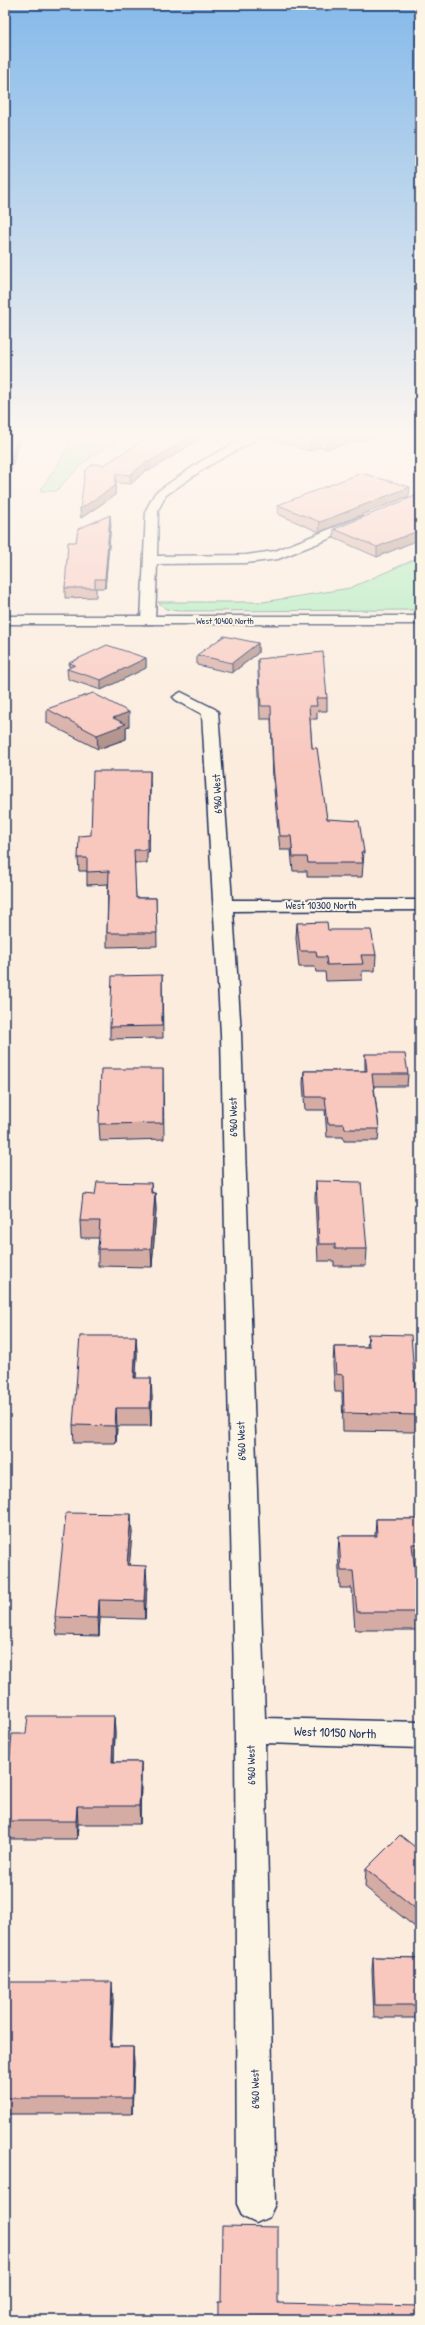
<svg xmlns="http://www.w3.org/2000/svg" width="425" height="2325" font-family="'Patrick Hand',sans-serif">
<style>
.green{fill:#a6ecb8;stroke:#608e8b}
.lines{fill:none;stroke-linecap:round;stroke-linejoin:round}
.street-casing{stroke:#1b2f5e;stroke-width:3}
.secondary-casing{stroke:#1b2f5e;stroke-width:3}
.street{fill:#fcf5e5;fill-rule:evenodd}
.secondary{fill:#fcf5e5;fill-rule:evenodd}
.wall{fill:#d5aca4;stroke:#1b2f5e}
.shaded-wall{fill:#ae8c86;stroke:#1b2f5e}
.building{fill:#f8c8bf;stroke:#1b2f5e}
.labels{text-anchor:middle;stroke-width:4;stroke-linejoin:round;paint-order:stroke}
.far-street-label{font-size:9px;fill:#1b2f5e;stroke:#fcf5e5}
.street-label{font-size:11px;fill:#1b2f5e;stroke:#fcf5e5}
.near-street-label{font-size:13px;fill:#1b2f5e;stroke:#fcf5e5}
</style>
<rect width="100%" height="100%" fill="#fbecdd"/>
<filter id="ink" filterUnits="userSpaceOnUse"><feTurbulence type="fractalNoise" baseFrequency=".025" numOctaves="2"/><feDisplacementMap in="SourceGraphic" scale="8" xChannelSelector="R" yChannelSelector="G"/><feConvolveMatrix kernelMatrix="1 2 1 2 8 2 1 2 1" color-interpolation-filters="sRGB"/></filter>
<g filter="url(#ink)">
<g class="green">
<path d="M71,437H121L85,461L56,491H40L68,449Z"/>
<path d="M420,557V610L178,611L166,609L158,602H263L350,588Z"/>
</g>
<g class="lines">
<g class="street-casing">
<g id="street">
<path d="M246,437H261L208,466L166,495L158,510L157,556L246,555L275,551L358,518L362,517L368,521L366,524L278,559L246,563L157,564L155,621L153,624H143L141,621L146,510L155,493L200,462Z"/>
<path d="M181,692L215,709L218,712L232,900H420V910L233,911L241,1034L265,1718L420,1722V1748L265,1743L275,2204L269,2217L256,2223L243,2217L237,2204L235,1730L221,1034L202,714L176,700L173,697Z"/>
</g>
</g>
<g class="secondary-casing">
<rect id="secondary" x="5" y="616" width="415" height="8"/>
</g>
<use href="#street" class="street"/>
<use href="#secondary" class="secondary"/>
</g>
<g class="wall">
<path d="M149,437H203L149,471L146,470L131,484L116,483L115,495L81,518L80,509L104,465Z"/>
<path d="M264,437H375L326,449L320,447L310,451Z"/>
<path d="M420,494V539L377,557L334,538V529Z"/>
<path d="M409,496L319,532L278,514V505Z"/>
<path d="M111,524L105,588H96V597L65,598V588L76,542Z"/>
<path d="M258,643V653L232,673L197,665V655Z"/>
<path d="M146,658V668L101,690L68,679L67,669L70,668L69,663Z"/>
<path d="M258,659L327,698V711H317V719H310L312,748L327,819L364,852L362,877H307V871H293L291,850H280L273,779L271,719H260L258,671Z"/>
<path d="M47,709L129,726L126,727V739L98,749L47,723Z"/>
<path d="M150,783L149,852H147V863H134L136,898H156L157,946L107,947V933L108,884L87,885V871H79L78,858L91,835Z"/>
<path d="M297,923L328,930L376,955L375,971H362V980L326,981L325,972H316L315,967H299L296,938Z"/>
<path d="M162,975L163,1038L110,1039V1027Z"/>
<path d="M365,1054L408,1074L407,1086H374L379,1129L378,1141H344L343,1137H327L325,1110H305L303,1083L304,1071H365Z"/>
<path d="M163,1069L164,1139L100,1141L99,1124Z"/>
<path d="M316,1181L367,1249L366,1266H334V1261H318L315,1198Z"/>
<path d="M151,1183L152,1193H155L156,1210L152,1267L98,1266V1249L99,1238H81L80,1221L95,1195Z"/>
<path d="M368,1334L417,1415L416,1432L343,1431L342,1392H335L333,1364L334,1347H367Z"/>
<path d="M136,1336L137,1354L136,1378L152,1396L151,1426H117L116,1443H74L73,1425Z"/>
<path d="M376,1519H420V1562H414L417,1592H420V1630H355L352,1588H340L338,1553L339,1536H375Z"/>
<path d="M132,1532L129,1565L147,1584L145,1619L100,1618L99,1636L57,1635L55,1617Z"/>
<path d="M114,1716L115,1734L114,1762H141V1780L140,1824H78L77,1839H5V1755H10L26,1734Z"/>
<path d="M420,1851V1931L365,1887L366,1869Z"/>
<path d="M373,1957L420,1958V2018H374L372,1970Z"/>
<path d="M5,1982L113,2000L111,2047H133L134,2064L132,2114H5Z"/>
</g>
<g class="shaded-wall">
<path d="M17,437H20L5,493V482Z"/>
<path d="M190,437H203L149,471V462Z"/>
<path d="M341,437H375L326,449V441Z"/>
<path d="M320,438V447L310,451V443Z"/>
<path d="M146,462V470L131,484L130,475Z"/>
<path d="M116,474V483L115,495L81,518L80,509Z"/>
<path d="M410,487L409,496L319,532L320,522Z"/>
<path d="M110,515L111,524L105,588V579Z"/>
<path d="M420,530V539L377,557V547Z"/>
<path d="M258,643V653L232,673V663Z"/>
<path d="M146,658V668L101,690V680Z"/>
<path d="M129,712V726L126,727V739L98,749L97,735L113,718Z"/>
<path d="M150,771V783L149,852V839Z"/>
<path d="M155,1193L156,1210L152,1267L151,1249Z"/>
<path d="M136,1336L137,1354L135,1396L134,1378Z"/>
<path d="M151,1378L152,1396L151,1426L150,1408Z"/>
<path d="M116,1408L117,1426L116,1443L115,1426Z"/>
<path d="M131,1514L132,1532L128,1583L127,1565Z"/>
<path d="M146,1566L147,1584L145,1619L144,1601Z"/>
<path d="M99,1600L100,1618L99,1636L98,1618Z"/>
<path d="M114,1716L115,1734L113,1780L112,1762Z"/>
<path d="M141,1762V1780L140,1824L139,1806Z"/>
<path d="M77,1806L78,1824L77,1839L76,1821Z"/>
<path d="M112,1982L113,2000L111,2064L110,2047Z"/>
<path d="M133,2047L134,2064L132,2114V2098Z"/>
</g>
<g class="building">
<path d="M5,437H17L5,482Z"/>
<path d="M149,437H190L149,462H146L130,475L116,474L115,486L80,509L85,471L93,464L104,465Z"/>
<path d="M292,437H341L326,441L320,438L310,443Z"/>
<path d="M361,473L410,487L320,522L278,505Z"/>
<path d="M420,494V530L377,547L334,529Z"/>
<path d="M110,515L105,579H95V588H65L68,542H76L78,529Z"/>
<path d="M224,636L258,643L232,663L197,655Z"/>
<path d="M107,645L146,658L101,680L67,669L75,665L69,663Z"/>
<path d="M323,652L327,698H316L317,706H309L312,748H317L327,819L359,821L364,852H361L363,863H308L307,857H293L291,836H280L273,766L271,706H261L258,659Z"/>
<path d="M93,693L129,712L113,718L126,724L97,735L47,709Z"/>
<path d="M93,771H150L149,839L147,840V850H134L136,898H156L157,933H107L109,871L87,872V858H78L79,836L91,835Z"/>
<path d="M327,922L328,930H371L376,955H361L363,964L327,965L326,957H317L316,951H300L297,923Z"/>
<path d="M162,975V1026L110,1027L112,976Z"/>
<path d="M365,1054H405L408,1074H372L379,1129H345L344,1124H328L325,1097H306L304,1071H367Z"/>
<path d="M101,1069H163V1123L99,1124Z"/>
<path d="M316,1181L361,1182L367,1249H335V1244H319Z"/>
<path d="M97,1182L151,1183V1193H155L151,1249H98L100,1221H80L83,1194L95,1195Z"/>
<path d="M368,1334L411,1335L417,1415L344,1413L343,1375L336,1374L334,1347H369Z"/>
<path d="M80,1336H136L134,1378H151L150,1408H116L115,1426L73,1425Z"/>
<path d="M66,1513L131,1514L127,1565L146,1566L144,1601L99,1600L98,1618L55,1617Z"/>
<path d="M376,1519H420V1544H412L417,1592H420V1612H357L353,1571H341L339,1536H377Z"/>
<path d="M28,1716H114L112,1762H141L139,1806H77L76,1821H5V1755H10L12,1734H26Z"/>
<path d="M400,1835L420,1851V1912L366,1869Z"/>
<path d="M373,1957L420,1958V2005H375Z"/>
<path d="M5,1982H112L110,2047H133L132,2098H5Z"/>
<path d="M222,2226L278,2227V2303L420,2306V2320H218V2302H221Z"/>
</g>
</g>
<linearGradient id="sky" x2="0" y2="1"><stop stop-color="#85baea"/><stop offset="0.57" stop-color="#fdf6f0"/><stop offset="1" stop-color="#fdf6f0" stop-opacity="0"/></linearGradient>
<rect width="425" height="763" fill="url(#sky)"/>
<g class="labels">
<g class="far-street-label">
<text x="225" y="624">West 10400 North</text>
</g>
<g class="street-label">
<text transform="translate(217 794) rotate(-93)" y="4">6960 West</text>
<text x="321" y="909">West 10300 North</text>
<text transform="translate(233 1117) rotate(-91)" y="4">6960 West</text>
<text transform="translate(241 1441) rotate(-92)" y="4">6960 West</text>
<text transform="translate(251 1765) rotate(-91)" y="4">6960 West</text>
<text transform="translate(255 2089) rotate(-91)" y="4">6960 West</text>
</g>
<g class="near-street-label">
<text transform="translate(335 1732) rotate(2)" y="5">West 10150 North</text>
</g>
</g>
<rect width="425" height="2325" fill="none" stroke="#fcf5e5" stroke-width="20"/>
<rect x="10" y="10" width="405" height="2305" fill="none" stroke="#1b2f5e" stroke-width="1.5" filter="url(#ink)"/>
</svg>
